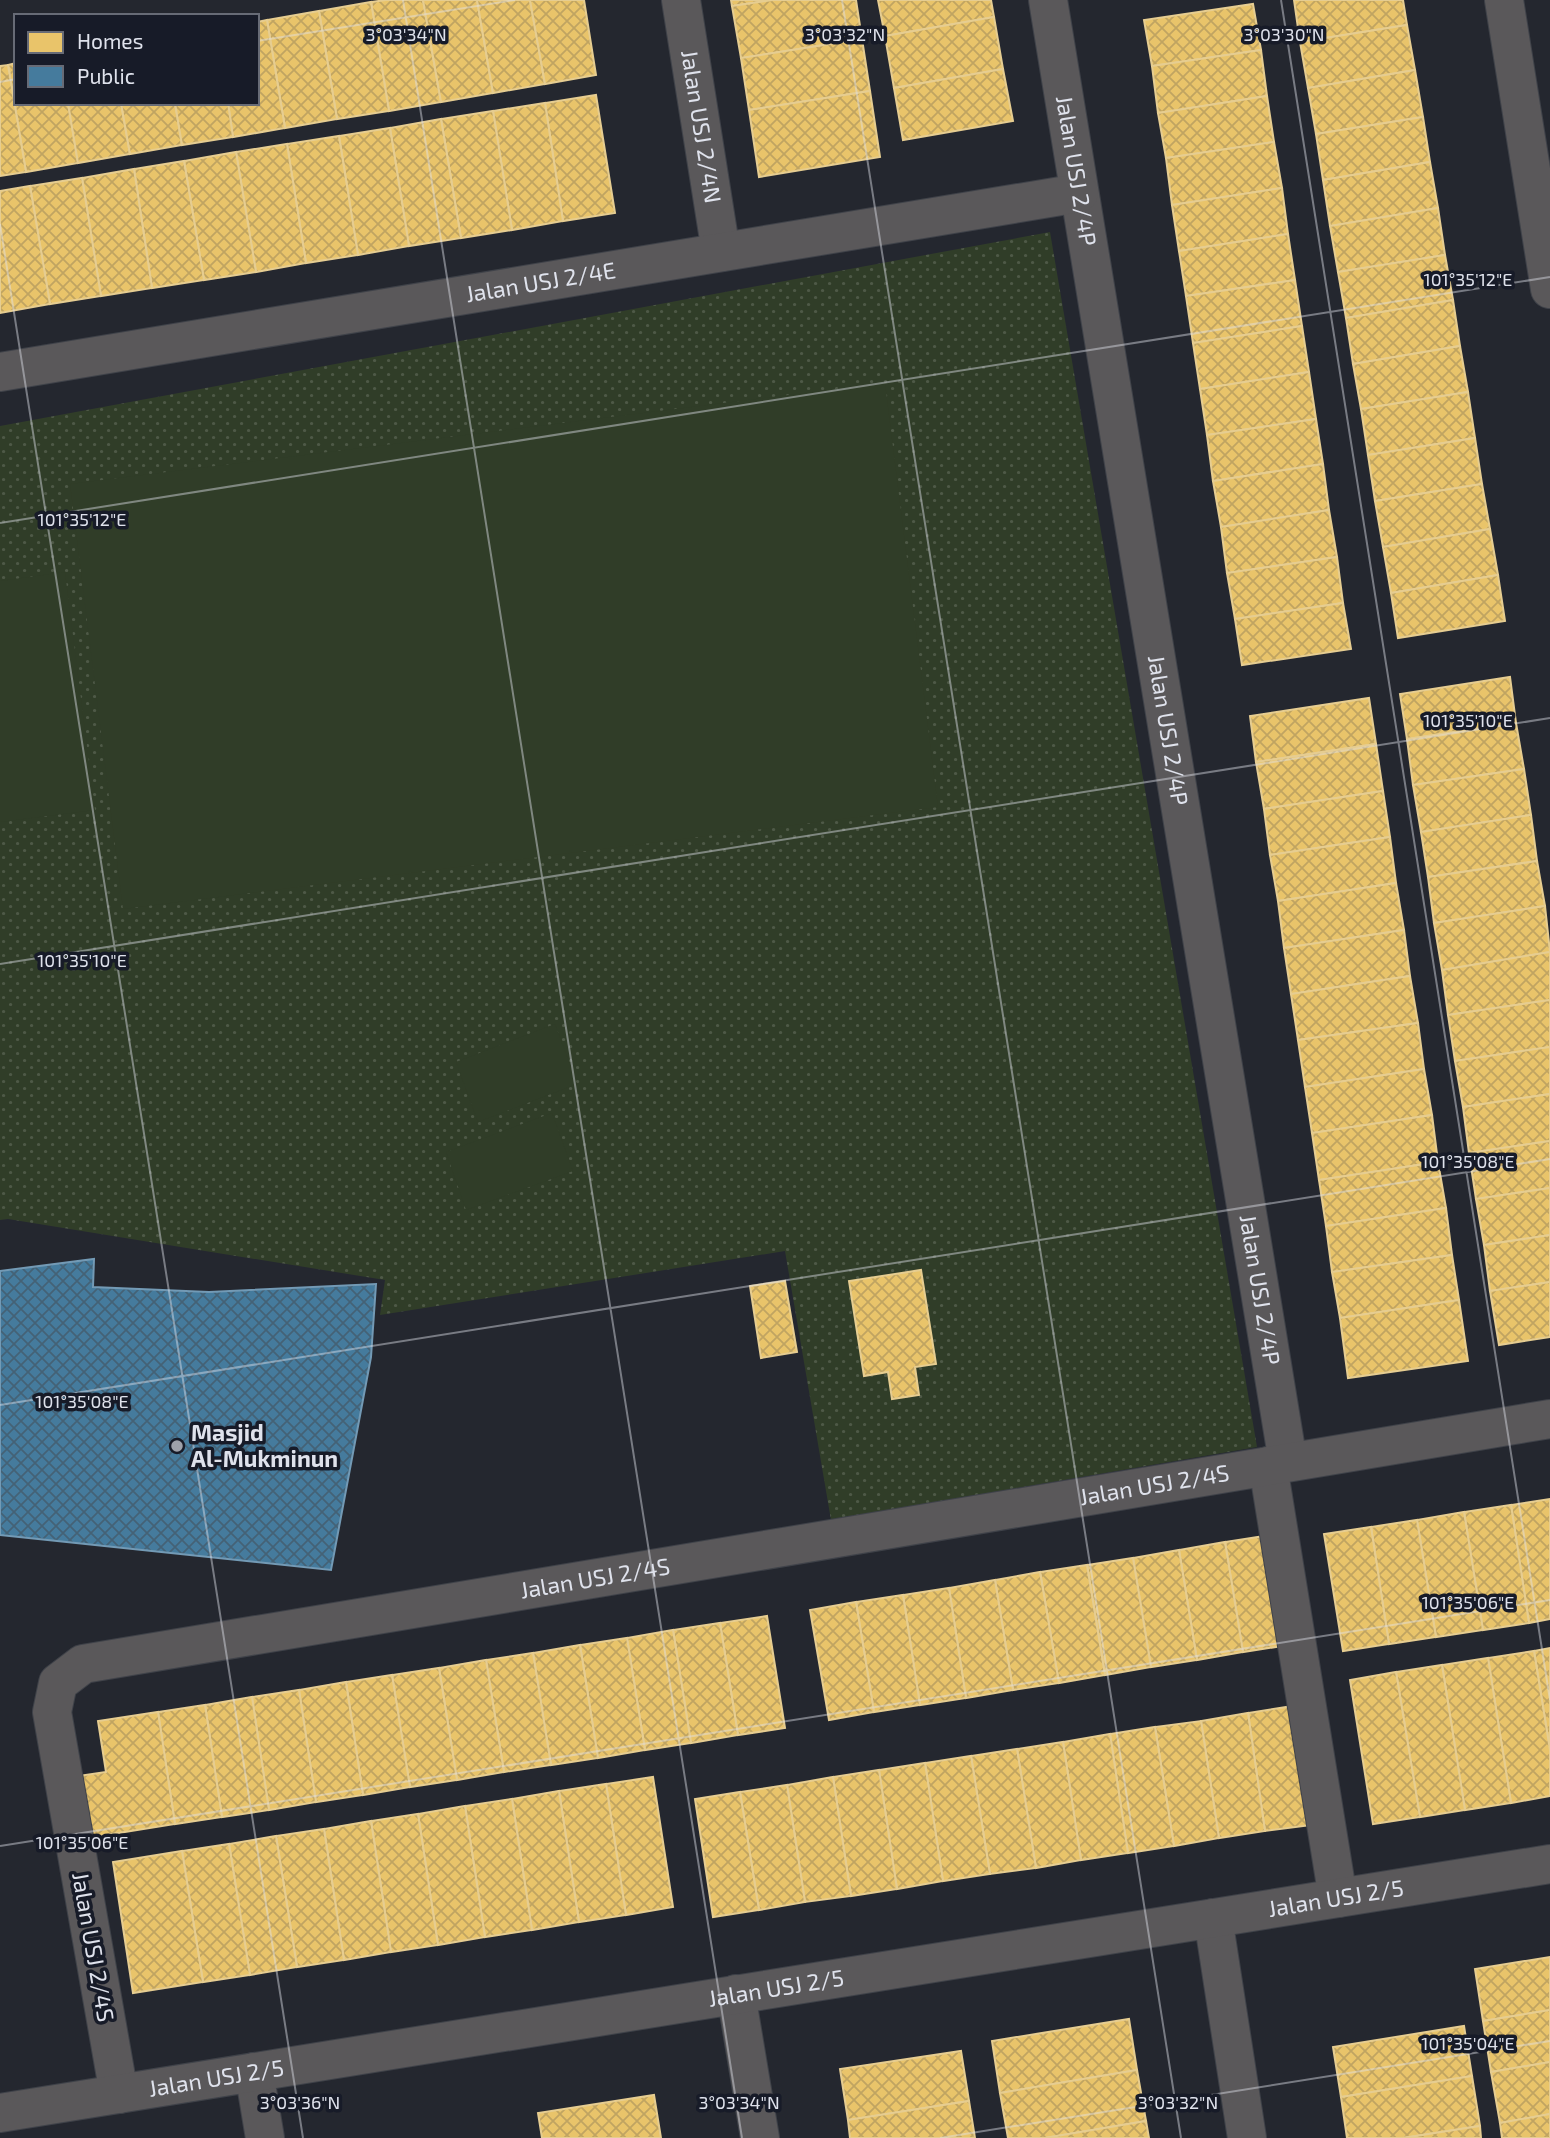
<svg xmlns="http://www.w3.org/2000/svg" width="1550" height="2138" font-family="'Exo 2',sans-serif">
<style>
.green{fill:url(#green-dots)}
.pitch{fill:#303d28}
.homes{fill:url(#homes-cross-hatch);stroke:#e6cd91;stroke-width:2}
.public{fill:url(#public-cross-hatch);stroke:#739ab5;stroke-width:2}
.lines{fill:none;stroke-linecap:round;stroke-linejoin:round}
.street-casing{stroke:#3f4249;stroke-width:40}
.street{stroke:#5a585a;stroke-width:38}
.ticks{fill:none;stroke:#dfe2ec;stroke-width:2;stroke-opacity:0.45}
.poi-dot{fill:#9ea1aa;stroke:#171b28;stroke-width:2.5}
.labels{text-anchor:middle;stroke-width:7;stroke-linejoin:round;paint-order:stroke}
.street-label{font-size:23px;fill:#dfe2ec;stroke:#171b28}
.poi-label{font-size:23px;font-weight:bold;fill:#dfe2ec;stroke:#171b28;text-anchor:start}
.ticks-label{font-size:18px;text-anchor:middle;fill:#dfe2ec;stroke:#171b28;stroke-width:7;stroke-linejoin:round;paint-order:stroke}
</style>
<defs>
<pattern id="green-dots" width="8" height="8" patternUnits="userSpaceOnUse" patternTransform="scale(1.75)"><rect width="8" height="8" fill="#303d28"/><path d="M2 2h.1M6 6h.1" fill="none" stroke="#4e5947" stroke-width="1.8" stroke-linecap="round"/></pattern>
<pattern id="homes-cross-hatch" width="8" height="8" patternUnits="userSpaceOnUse" patternTransform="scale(1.75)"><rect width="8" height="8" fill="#e9c46a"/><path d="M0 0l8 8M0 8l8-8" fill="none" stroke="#c0a461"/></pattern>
<pattern id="public-cross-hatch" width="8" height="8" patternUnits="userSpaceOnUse" patternTransform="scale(1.75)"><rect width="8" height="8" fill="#457b9d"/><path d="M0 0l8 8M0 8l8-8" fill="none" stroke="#446276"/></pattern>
</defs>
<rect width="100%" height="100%" fill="#24272f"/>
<path class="green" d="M1050,232L1257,1447L831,1520L785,1251L380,1315L385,1280L8,1219L0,1220V426Z"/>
<g class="pitch">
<path d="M885,383L938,807L123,909L70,484Z"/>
<path d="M65,572L95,810L0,822V581Z"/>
<path d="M555,1024L577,1084L478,1122L456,1062Z"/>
<path d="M552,1113L573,1171L466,1210L446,1152Z"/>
</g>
<g class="homes">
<path d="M386,0H423L441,102L389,111L371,2Z"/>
<path d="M423,0H477L493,93L441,102Z"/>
<path d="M477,0H530L545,84L493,93Z"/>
<path d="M530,0H584L596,75L545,84Z"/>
<path d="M731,0H773L732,6Z"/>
<path d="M773,0H856L862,39L741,58L732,6Z"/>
<path d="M878,0H991L994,17L885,36Z"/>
<path d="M1294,0H1403L1407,25L1300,42Z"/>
<path d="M371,2L389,111L337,119L319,11Z"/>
<path d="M1253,4L1261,50L1152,66L1144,20Z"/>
<path d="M319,11L337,119L285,128L267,20Z"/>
<path d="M994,17L1003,69L894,88L885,36Z"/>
<path d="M267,20L285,128L233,137L228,103H257V22Z"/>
<path d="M1407,25L1415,70L1308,88L1300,42Z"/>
<path d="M862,39L870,91L749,110L741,58Z"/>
<path d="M1261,50L1267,96L1158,113L1152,66Z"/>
<path d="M16,63V103H68L78,163L26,172L8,65Z"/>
<path d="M8,65L26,172L0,176V66Z"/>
<path d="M1003,69L1013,121L903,140L894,88Z"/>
<path d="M1415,70L1423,117L1316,134L1308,88Z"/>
<path d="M870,91L880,157L759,177L749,110Z"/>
<path d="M596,95L615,213L563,221L545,103Z"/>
<path d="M1267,96L1274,142L1166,158L1158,113Z"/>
<path d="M68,103H121L130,154L78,163Z"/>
<path d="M121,103H175L182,145L130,154Z"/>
<path d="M175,103H228L233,137L182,145Z"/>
<path d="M545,103L563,221L512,230L493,111Z"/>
<path d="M493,111L512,230L461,238L441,119Z"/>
<path d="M1423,117L1430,162L1323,180L1316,134Z"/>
<path d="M441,119L461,238L409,246L390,128Z"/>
<path d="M390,128L409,246L358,255L339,136Z"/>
<path d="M339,136L358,255L306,263L287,144Z"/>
<path d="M1274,142L1282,188L1172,205L1166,158Z"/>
<path d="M287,144L306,263L256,272L236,152Z"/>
<path d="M236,152L256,272L204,280L184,161Z"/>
<path d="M184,161L204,280L152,288L134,169Z"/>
<path d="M1430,162L1438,208L1330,226L1323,180Z"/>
<path d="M134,169L152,288L101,296L82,178Z"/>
<path d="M82,178L101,296L50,304L30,186Z"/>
<path d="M30,186L50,304L0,313V191Z"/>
<path d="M1282,188L1288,234L1179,251L1172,205Z"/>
<path d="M1438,208L1445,255L1338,272L1330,226Z"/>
<path d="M1288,234L1295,280L1186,296L1179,251Z"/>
<path d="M1445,255L1453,300L1346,318L1338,272Z"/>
<path d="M1295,280L1302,326L1193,343L1186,296Z"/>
<path d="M1453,300L1460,346L1353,364L1346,318Z"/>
<path d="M1302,326L1309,372L1200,389L1193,343Z"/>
<path d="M1460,346L1468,392L1361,409L1353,364Z"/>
<path d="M1309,372L1316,419L1207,435L1200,389Z"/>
<path d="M1468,392L1475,438L1368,455L1361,409Z"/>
<path d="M1316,419L1323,464L1213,481L1207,435Z"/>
<path d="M1475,438L1482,484L1375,501L1368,455Z"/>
<path d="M1323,464L1329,510L1221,527L1213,481Z"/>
<path d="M1482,484L1490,529L1383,547L1375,501Z"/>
<path d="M1329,510L1337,557L1227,573L1221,527Z"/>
<path d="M1490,529L1498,575L1391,593L1383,547Z"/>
<path d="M1337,557L1343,603L1235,619L1227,573Z"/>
<path d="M1498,575L1505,621L1398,638L1391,593Z"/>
<path d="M1343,603L1351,649L1242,665L1235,619Z"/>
<path d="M1510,677L1516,723L1407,739L1400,694Z"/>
<path d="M1369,698L1376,744L1256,762L1250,716Z"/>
<path d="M1516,723L1524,769L1413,785L1407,739Z"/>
<path d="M1376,744L1383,791L1264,809L1256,762Z"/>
<path d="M1524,769L1531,815L1421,832L1413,785Z"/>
<path d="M1383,791L1390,837L1270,855L1264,809Z"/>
<path d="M1531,815L1537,861L1428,877L1421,832Z"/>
<path d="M1390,837L1396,883L1278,901L1270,855Z"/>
<path d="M1537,861L1545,906L1434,923L1428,877Z"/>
<path d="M1396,883L1404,930L1284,948L1278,901Z"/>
<path d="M1545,906L1550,952L1442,970L1434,923Z"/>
<path d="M1404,930L1410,976L1291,994L1284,948Z"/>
<path d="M1550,952V1000L1448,1015L1442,970Z"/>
<path d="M1410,976L1418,1023L1298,1040L1291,994Z"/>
<path d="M1550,1000V1047L1455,1061L1448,1015Z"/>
<path d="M1418,1023L1424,1069L1305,1087L1298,1040Z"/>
<path d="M1550,1047V1094L1463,1107L1455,1061Z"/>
<path d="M1424,1069L1432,1115L1312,1133L1305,1087Z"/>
<path d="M1550,1094V1141L1469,1153L1463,1107Z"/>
<path d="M1432,1115L1438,1162L1319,1180L1312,1133Z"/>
<path d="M1550,1141V1188L1476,1199L1469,1153Z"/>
<path d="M1438,1162L1446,1208L1326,1226L1319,1180Z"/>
<path d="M1550,1188V1235L1484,1245L1476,1199Z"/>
<path d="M1446,1208L1452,1255L1332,1272L1326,1226Z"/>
<path d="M1550,1235V1282L1490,1291L1484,1245Z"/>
<path d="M1452,1255L1459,1300L1340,1318L1332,1272Z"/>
<path d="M921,1270L936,1364L915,1367L919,1395L892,1399L888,1372L864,1376L849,1281Z"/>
<path d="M785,1281L797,1352L761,1358L750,1286Z"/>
<path d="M1550,1282V1337L1499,1345L1490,1291Z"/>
<path d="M1459,1300L1468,1361L1348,1378L1340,1318Z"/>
<path d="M1550,1499V1619L1529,1623L1511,1505Z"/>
<path d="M1511,1505L1529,1623L1483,1630L1464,1512Z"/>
<path d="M1464,1512L1483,1630L1436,1637L1417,1520Z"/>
<path d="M1417,1520L1436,1637L1389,1644L1371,1527Z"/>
<path d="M1371,1527L1389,1644L1343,1651L1324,1534Z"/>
<path d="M1271,1535L1289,1645L1243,1652L1225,1542Z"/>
<path d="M1225,1542L1243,1652L1197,1660L1179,1550Z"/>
<path d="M1179,1550L1197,1660L1151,1667L1133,1558Z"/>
<path d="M1133,1558L1151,1667L1105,1675L1087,1565Z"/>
<path d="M1087,1565L1105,1675L1059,1683L1040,1572Z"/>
<path d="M1040,1572L1059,1683L1013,1690L995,1580Z"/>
<path d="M995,1580L1013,1690L966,1698L949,1588Z"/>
<path d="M949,1588L966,1698L920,1705L903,1595Z"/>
<path d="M903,1595L920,1705L874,1712L856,1602Z"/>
<path d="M856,1602L874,1712L829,1720L810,1610Z"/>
<path d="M767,1616L785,1728L738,1735L720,1623Z"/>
<path d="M720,1623L738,1735L691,1743L673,1630Z"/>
<path d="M673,1630L691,1743L645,1750L627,1638Z"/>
<path d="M627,1638L645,1750L598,1758L580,1645Z"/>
<path d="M580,1645L598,1758L551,1765L533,1653Z"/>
<path d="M1550,1648V1750L1534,1651Z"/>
<path d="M1534,1651L1550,1750V1796L1511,1803L1488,1658Z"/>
<path d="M533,1653L551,1765L504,1772L486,1660Z"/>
<path d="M1488,1658L1511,1803L1465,1810L1442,1665Z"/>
<path d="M486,1660L504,1772L457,1780L439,1668Z"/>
<path d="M1442,1665L1465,1810L1420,1817L1396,1672Z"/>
<path d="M439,1668L457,1780L410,1787L392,1675Z"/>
<path d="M1396,1672L1420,1817L1373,1824L1350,1680Z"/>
<path d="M392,1675L410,1787L363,1795L346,1682Z"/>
<path d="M346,1682L363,1795L316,1802L299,1690Z"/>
<path d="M299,1690L316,1802L269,1810L252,1697Z"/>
<path d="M252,1697L269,1810L222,1817L205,1705Z"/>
<path d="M205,1705L222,1817L175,1824L158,1712Z"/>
<path d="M1293,1706L1312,1825L1265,1831L1248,1713Z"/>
<path d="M158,1712L175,1824L87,1838L78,1776L106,1772L98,1721Z"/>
<path d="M1248,1713L1265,1831L1219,1838L1201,1721Z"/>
<path d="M1201,1721L1219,1838L1174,1846L1155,1727Z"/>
<path d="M1155,1727L1174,1846L1128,1853L1110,1734Z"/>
<path d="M1110,1734L1128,1853L1081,1860L1063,1742Z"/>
<path d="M1063,1742L1081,1860L1036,1868L1017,1749Z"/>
<path d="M1017,1749L1036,1868L990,1874L971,1756Z"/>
<path d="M971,1756L990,1874L943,1881L925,1763Z"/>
<path d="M925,1763L943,1881L897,1889L879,1770Z"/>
<path d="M879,1770L897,1889L851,1896L833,1777Z"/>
<path d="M653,1777L673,1907L626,1915L606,1784Z"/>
<path d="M833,1777L851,1896L805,1902L787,1785Z"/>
<path d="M606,1784L626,1915L579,1922L559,1791Z"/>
<path d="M787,1785L805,1902L759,1910L740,1792Z"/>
<path d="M559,1791L579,1922L532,1930L512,1799Z"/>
<path d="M740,1792L759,1910L713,1917L695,1799Z"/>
<path d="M512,1799L532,1930L485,1937L465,1806Z"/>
<path d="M465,1806L485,1937L438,1945L418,1814Z"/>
<path d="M418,1814L438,1945L391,1952L371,1821Z"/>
<path d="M371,1821L391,1952L344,1960L324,1829Z"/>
<path d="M324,1829L344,1960L297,1967L276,1836Z"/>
<path d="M276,1836L297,1967L250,1975L229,1844Z"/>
<path d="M229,1844L250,1975L203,1982L182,1851Z"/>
<path d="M182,1851L203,1982L133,1993L113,1862Z"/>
<path d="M1550,1957V2010L1483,2021L1475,1969Z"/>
<path d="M1550,2010V2062L1491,2072L1483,2021Z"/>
<path d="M1129,2019L1137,2070L1000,2093L992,2041Z"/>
<path d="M1464,2026L1472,2076L1341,2097L1333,2047Z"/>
<path d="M961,2051L969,2101L848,2120L840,2069Z"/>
<path d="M1550,2062V2114L1500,2123L1491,2072Z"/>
<path d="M1137,2070L1146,2121L1045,2138H1008L1000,2093Z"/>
<path d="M1472,2076L1480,2126L1403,2138H1347L1341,2097Z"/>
<path d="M654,2095L661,2138H542L538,2113Z"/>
<path d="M969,2101L975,2138H850L848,2120Z"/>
<path d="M1550,2114V2138H1502L1500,2123Z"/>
<path d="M1146,2121L1149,2138H1045Z"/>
<path d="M1480,2126L1481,2138H1403Z"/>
</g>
<path class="public" d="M94,1259L93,1287L209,1292L376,1284L371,1357L331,1570L0,1535V1271Z"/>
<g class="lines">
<g class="street-casing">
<g id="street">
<path id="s1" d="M681,0L721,252"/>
<path id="s2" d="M1048,0L1288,1462"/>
<path d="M1504,0L1550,289"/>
<path id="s3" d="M0,372L1079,193"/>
<path d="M1268,1466L1338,1898"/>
<path d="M1213,1918L1247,2138"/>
<path d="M736,1994L760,2138"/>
<path d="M254,2072L265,2138"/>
<path id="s4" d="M119,2094L52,1712L58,1683L83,1664L1550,1419"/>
<path id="s5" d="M0,2113L1550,1864"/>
</g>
</g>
<use href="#street" class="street"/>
</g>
<path class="ticks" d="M403,0L742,2138M842,0L1181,2138M1281,0L1550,1700M257,41L515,0M0,82L16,79M0,224L303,2138M0,523L1550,277M0,964L1550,718M0,1405L1550,1159M0,1846L1550,1600M940,2138L1550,2041"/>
<circle class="poi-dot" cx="177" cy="1446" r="7"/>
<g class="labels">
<g class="street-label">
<text dy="8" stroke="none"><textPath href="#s1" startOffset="128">Jalan USJ 2/4N</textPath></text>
<text dy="8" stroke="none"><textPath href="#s2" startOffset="173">Jalan USJ 2/4P</textPath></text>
<text dy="8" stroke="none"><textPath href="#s3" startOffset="548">Jalan USJ 2/4E</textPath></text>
<text dy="8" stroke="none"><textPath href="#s2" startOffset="740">Jalan USJ 2/4P</textPath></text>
<text dy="8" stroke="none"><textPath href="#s2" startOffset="1307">Jalan USJ 2/4P</textPath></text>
<text dy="8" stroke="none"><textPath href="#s4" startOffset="1535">Jalan USJ 2/4S</textPath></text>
<text dy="8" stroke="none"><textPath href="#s4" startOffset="968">Jalan USJ 2/4S</textPath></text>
<text dy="8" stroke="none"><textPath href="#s5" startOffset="1353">Jalan USJ 2/5</textPath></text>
<text transform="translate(93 1947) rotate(80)" y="8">Jalan USJ 2/4S</text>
<text dy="8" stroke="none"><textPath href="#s5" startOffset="786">Jalan USJ 2/5</textPath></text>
<text dy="8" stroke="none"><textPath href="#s5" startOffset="219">Jalan USJ 2/5</textPath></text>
</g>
<g class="poi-label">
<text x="191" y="1441">Masjid<tspan x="191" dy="26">Al-Mukminun</tspan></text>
</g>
</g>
<g class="ticks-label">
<text x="406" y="41">3°03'34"N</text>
<text x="845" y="41">3°03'32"N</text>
<text x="1284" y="41">3°03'30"N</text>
<text x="1468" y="286">101°35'12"E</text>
<text x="82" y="526">101°35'12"E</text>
<text x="1468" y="727">101°35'10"E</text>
<text x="82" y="967">101°35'10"E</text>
<text x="1468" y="1168">101°35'08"E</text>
<text x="82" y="1408">101°35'08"E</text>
<text x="1468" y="1609">101°35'06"E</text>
<text x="82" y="1849">101°35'06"E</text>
<text x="1468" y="2050">101°35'04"E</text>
<text x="300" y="2109">3°03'36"N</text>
<text x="739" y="2109">3°03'34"N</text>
<text x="1178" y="2109">3°03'32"N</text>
</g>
<rect x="14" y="14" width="245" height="91" fill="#171b28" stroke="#676b76" stroke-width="2"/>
<rect x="28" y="32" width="35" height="21" fill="#e9c46a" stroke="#676b76" stroke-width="2"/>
<text x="77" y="49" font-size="21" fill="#dfe2ec">Homes</text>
<rect x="28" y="66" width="35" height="21" fill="#457b9d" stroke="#676b76" stroke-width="2"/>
<text x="77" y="84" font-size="21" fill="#dfe2ec">Public</text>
</svg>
